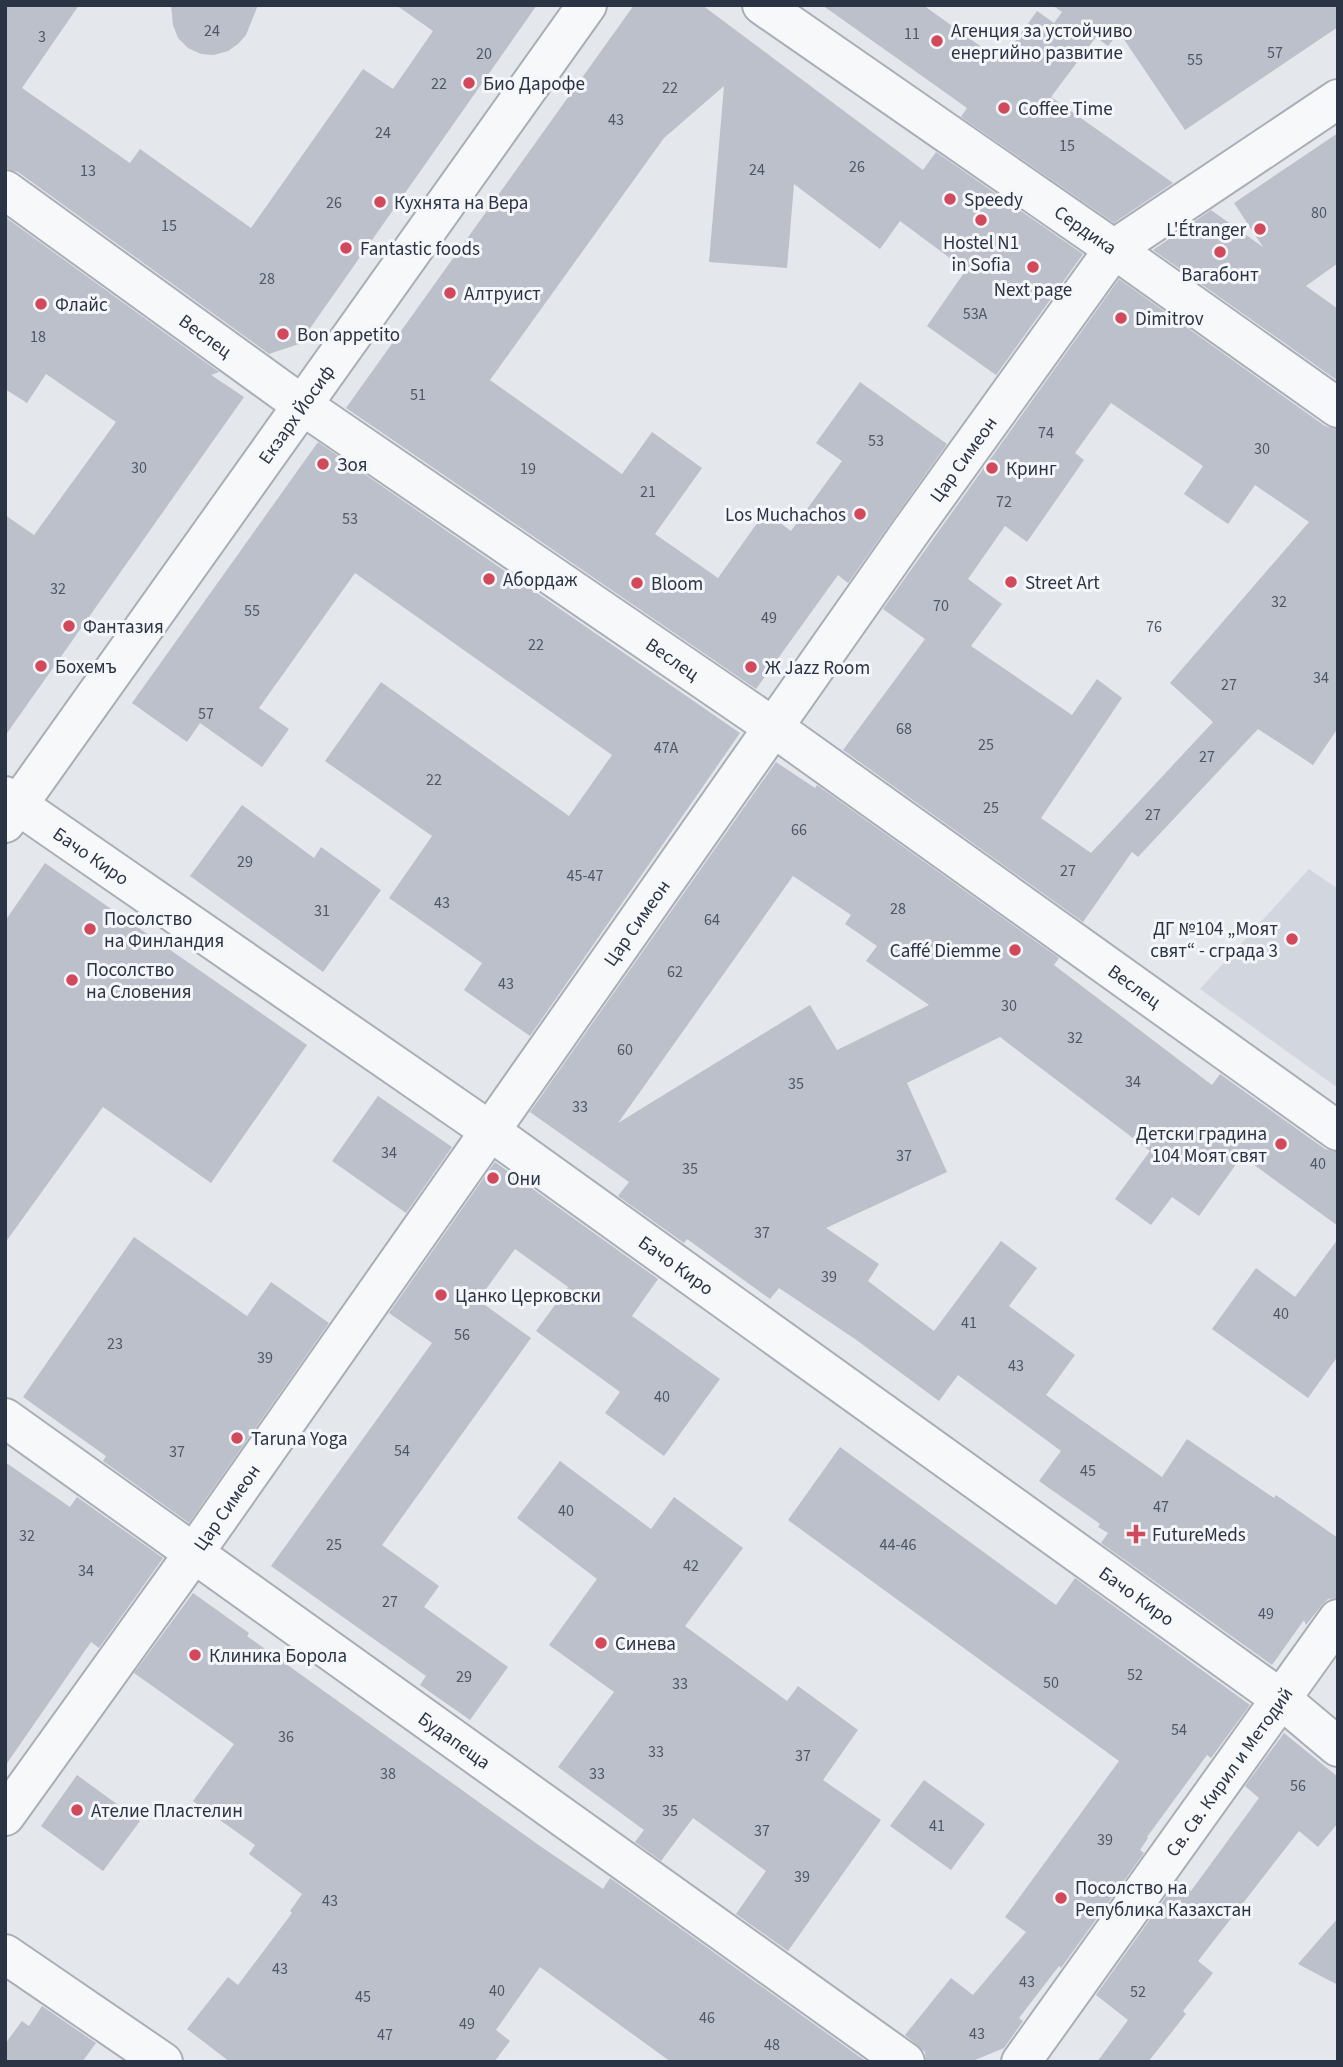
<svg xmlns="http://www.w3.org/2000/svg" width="1343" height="2067" font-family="'Source Sans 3',sans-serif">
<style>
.built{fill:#d2d6de}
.building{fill:#bbc0ca;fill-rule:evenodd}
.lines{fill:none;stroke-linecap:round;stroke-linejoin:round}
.minor-casing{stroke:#a9aeb7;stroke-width:42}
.minor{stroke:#f7f8fa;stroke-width:38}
.poi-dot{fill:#d1495b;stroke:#f4f6f9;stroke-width:2.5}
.labels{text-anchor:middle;stroke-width:6;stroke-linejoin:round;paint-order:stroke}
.number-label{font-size:16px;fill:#4f5766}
.poi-label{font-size:19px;fill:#2b3445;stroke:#f4f6f9;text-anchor:start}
.street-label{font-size:19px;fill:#2b3445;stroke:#f4f6f9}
</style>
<rect width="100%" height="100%" fill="#e4e7ec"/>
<path class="built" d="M1309,869L1338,889V1088L1200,989Z"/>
<g class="building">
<path d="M5,5H79L22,88L130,163L140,149L251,228L363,69L393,89L433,31L396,5H537L299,344L269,354L18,172L5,168Z"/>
<path d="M171,5H258L246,35L238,44L228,51L214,55L201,54L188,48L178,38L173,25Z"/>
<path d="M634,5H702L923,170L936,152L1083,254L996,375L927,326L966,270L900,221L880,249L794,184L787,268L709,262L724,86L664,138L490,380L622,474L652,432L702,468L655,534L718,578L765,512L791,531L842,461L816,443L860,382L947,444L848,583L838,575L756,689L346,408Z"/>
<path d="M822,5H923L1001,61L1037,11L1054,23L1062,12L1052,5H1338V27L1185,130L1119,32L1108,46L1096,37L1051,97L1173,183L1114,223L961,117L967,108Z"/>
<path d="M1338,133V263L1306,286L1338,309V381L1153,250L1211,210L1263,247L1234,203Z"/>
<path d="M5,217L219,372L211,375L244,397L5,736V515L34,535L116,422L46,374L27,403L5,389Z"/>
<path d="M1119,279L1325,426L1338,430V728L1313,765L1258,729L1138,857L1132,852L1083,922L843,750L925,639L883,609ZM1111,403L1203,466L1184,494L1228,524L1255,485L1309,522L1170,683L1213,722L1091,853L1041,818L1122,698L1097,679L1072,715L971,646L1002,604L968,579L1005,526L1027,542L1084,460L1075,453Z"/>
<path d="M318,442L740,733L530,1036L464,990L482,963L389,898L432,836L325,761L381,682L569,816L612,755L355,573L259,708L289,729L262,767L200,723L187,742L132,703Z"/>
<path d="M776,762L815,788L817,785L1059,958L1054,965L1212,1085L1220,1074L1325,1149L1338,1153V1226L1242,1156L1199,1216L1172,1197L1151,1225L1115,1199L1150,1151L1000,1037L907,1083L947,1172L826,1228L879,1264L868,1281L934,1331L1001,1241L1037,1268L1009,1306L1075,1355L1046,1395L1162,1477L1187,1439L1274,1498L1276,1495L1338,1538V1598L1328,1599L1321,1606L1306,1625L1304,1620L1272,1665L1101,1543L1108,1533L1098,1527L1100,1524L1039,1481L1061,1451L958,1375L939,1401L855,1339L779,1288L770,1299L687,1239L684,1243L618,1196L629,1182L530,1112ZM793,876L851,915L845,924L877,946L866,961L929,1005L837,1050L810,1005L618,1123Z"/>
<path d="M242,805L314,858L321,847L381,890L323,972L190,876Z"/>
<path d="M45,863L307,1045L211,1183L103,1107L5,1243V921Z"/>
<path d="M378,1096L452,1147L406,1213L332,1161Z"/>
<path d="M495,1162L658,1279L632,1316L720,1379L664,1456L605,1413L620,1392L536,1331L568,1287L515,1249L478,1300L531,1338L382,1545L439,1586L424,1607L508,1667L470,1720L420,1685L426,1676L271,1566L432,1343L389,1313Z"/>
<path d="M134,1237L247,1316L271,1282L329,1323L189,1523L103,1461L106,1456L23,1397Z"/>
<path d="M1338,1239V1356L1308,1398L1212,1329L1256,1268L1295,1297Z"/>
<path d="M840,1447L1056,1605L1075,1578L1250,1705L1211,1758L1207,1755L1147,1837L1148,1838L1140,1850L1144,1853L1061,1968L1059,1966L1019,2018L1023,2021L1004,2048L970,2062H926L925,2052L905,2035L951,1978L973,1995L1026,1932L1005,1917L1119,1761L788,1520Z"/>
<path d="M560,1461L651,1529L674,1497L743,1548L685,1626L787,1701L798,1686L858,1730L823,1780L881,1820L788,1951L736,1914L766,1871L693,1818L661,1861L635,1842L644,1830L558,1767L614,1692L549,1645L597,1579L517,1518Z"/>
<path d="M5,1462L70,1507L77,1497L163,1558L99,1648L91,1642L5,1766Z"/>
<path d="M193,1593L249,1633L247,1636L540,1846L603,1889L610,1878L867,2062H671L540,1967L496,2030L510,2041L494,2062H230L187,2029L228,1977L238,1985L292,1913L290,1911L302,1894L249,1854L255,1845L193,1801L234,1744L134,1673Z"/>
<path d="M1284,1733L1338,1777V1823L1318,1847L1299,1831L1198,1961L1213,1973L1183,2011L1186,2014L1148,2062H1097L1128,2020L1096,1995L1178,1880L1191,1891L1259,1798L1245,1786Z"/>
<path d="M77,1775L140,1821L103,1871L41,1826Z"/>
<path d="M924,1780L985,1824L951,1870L890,1826Z"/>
<path d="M1338,1918V1985L1298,1964Z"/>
<path d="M42,2006L96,2043L82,2062H5V2044L22,2021L29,2026Z"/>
</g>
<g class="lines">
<g class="minor-casing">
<g id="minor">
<path id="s1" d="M762,5L1114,249L1338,408"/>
<path id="s2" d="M5,190L302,405L773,727L1338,1131"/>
<path id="s3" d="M5,796L490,1131L1281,1699L1338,1747"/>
<path id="s4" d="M5,823L587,5"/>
<path id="s5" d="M5,1418L905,2062"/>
<path id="s6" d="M5,1816L194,1553L911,531L1114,249L1338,99"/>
<path d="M5,1954L163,2062"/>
<path id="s7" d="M1021,2062L1338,1619"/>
</g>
</g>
<use href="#minor" class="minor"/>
</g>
<g class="poi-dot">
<circle cx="937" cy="41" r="7"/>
<circle cx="469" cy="83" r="7"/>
<circle cx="1004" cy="108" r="7"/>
<circle cx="950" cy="199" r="7"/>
<circle cx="380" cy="202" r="7"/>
<circle cx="981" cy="220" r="7"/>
<circle cx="1260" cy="229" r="7"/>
<circle cx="346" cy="248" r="7"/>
<circle cx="1220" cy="252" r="7"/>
<circle cx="1033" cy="267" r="7"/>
<circle cx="450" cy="293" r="7"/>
<circle cx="41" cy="304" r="7"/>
<circle cx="1121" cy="318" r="7"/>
<circle cx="283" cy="334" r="7"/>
<circle cx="323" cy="464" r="7"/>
<circle cx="992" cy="468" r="7"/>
<circle cx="860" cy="514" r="7"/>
<circle cx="489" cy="579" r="7"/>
<circle cx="1011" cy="582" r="7"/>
<circle cx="637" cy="583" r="7"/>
<circle cx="69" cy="626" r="7"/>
<circle cx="41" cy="666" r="7"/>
<circle cx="751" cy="667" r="7"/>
<circle cx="90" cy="929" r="7"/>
<circle cx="1292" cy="939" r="7"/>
<circle cx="1015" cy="950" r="7"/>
<circle cx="72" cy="980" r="7"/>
<circle cx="1281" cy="1144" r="7"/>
<circle cx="493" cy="1178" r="7"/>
<circle cx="441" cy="1295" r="7"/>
<circle cx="237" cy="1438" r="7"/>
<path d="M1132.5 1523.5h7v7h7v7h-7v7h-7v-7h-7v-7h7z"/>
<circle cx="601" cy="1643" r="7"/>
<circle cx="195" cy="1655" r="7"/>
<circle cx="77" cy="1810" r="7"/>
<circle cx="1061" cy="1898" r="7"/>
</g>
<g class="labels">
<g class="number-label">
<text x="212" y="36">24</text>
<text x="912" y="39">11</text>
<text x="42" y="42">3</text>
<text x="1275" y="58">57</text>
<text x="484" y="59">20</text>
<text x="1195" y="65">55</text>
<text x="439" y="89">22</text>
<text x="670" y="93">22</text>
<text x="616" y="125">43</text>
<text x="383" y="138">24</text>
<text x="1067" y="151">15</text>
<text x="857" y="172">26</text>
<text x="757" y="175">24</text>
<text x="88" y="176">13</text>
<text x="334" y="208">26</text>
<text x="1319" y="218">80</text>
<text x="169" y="231">15</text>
<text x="267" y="284">28</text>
<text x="975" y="319">53А</text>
<text x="38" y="342">18</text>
<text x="418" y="400">51</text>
<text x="1046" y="438">74</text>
<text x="876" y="446">53</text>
<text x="1262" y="454">30</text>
<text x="139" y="473">30</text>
<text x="528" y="474">19</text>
<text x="648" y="497">21</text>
<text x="1004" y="507">72</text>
<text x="350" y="524">53</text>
<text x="58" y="594">32</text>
<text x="1279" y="607">32</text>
<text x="941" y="611">70</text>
<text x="252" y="616">55</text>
<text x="769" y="623">49</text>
<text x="1154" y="632">76</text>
<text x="536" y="650">22</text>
<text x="1321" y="683">34</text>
<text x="1229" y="690">27</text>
<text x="206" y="719">57</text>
<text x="904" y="734">68</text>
<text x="986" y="750">25</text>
<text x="666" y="753">47А</text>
<text x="1207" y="762">27</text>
<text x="434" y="785">22</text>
<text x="991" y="813">25</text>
<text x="1153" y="820">27</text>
<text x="799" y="835">66</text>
<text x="245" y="867">29</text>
<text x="1068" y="876">27</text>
<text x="585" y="881">45-47</text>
<text x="442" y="908">43</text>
<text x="898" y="914">28</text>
<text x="322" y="916">31</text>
<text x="712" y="925">64</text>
<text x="675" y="977">62</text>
<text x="506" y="989">43</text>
<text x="1009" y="1011">30</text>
<text x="1075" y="1043">32</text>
<text x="625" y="1055">60</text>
<text x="1133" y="1087">34</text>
<text x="796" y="1089">35</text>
<text x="580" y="1112">33</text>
<text x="389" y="1158">34</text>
<text x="904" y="1161">37</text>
<text x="1318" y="1169">40</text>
<text x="690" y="1174">35</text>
<text x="762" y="1238">37</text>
<text x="829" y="1282">39</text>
<text x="1281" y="1319">40</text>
<text x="969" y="1328">41</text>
<text x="462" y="1340">56</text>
<text x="115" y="1349">23</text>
<text x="265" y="1363">39</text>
<text x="1016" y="1371">43</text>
<text x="662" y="1402">40</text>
<text x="402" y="1456">54</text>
<text x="177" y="1457">37</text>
<text x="1088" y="1476">45</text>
<text x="1161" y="1512">47</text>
<text x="566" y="1516">40</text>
<text x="27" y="1541">32</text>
<text x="334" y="1550">25</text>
<text x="898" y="1550">44-46</text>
<text x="691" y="1571">42</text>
<text x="86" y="1576">34</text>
<text x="390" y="1607">27</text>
<text x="1266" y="1619">49</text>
<text x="1135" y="1680">52</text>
<text x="464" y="1682">29</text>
<text x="1051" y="1688">50</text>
<text x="680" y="1689">33</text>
<text x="1179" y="1735">54</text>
<text x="286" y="1742">36</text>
<text x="656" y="1757">33</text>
<text x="803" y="1761">37</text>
<text x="388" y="1779">38</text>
<text x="597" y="1779">33</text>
<text x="1298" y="1791">56</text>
<text x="670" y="1816">35</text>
<text x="937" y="1831">41</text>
<text x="762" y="1836">37</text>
<text x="1105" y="1845">39</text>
<text x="802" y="1882">39</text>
<text x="330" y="1906">43</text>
<text x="280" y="1974">43</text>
<text x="1027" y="1987">43</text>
<text x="497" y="1996">40</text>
<text x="1138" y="1997">52</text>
<text x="363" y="2002">45</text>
<text x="707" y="2023">46</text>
<text x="467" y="2029">49</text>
<text x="977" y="2039">43</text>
<text x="385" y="2040">47</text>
<text x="772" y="2050">48</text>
</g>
<g class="poi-label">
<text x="951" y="37">Агенция за устойчиво<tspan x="951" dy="22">енергийно развитие</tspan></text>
<text x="483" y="90">Био Дарофе</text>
<text x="1018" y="115">Coffee Time</text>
<text x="964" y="206">Speedy</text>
<text x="394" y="209">Кухнята на Вера</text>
<text x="1246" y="236" text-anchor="end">L'Étranger</text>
<text x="981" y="249" text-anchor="middle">Hostel N1<tspan x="981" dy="22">in Sofia</tspan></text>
<text x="360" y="255">Fantastic foods</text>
<text x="1220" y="281" text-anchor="middle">Вагабонт</text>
<text x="1033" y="296" text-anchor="middle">Next page</text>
<text x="464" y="300">Алтруист</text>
<text x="55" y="311">Флайс</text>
<text x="1135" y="325">Dimitrov</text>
<text x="297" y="341">Bon appetito</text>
<text x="337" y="471">Зоя</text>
<text x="1006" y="475">Кринг</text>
<text x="846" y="521" text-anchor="end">Los Muchachos</text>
<text x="503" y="586">Абордаж</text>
<text x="1025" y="589">Street Art</text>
<text x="651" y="590">Bloom</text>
<text x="83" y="633">Фантазия</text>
<text x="55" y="673">Бохемъ</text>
<text x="765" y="674">Ж Jazz Room</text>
<text x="104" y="925">Посолство<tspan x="104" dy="22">на Финландия</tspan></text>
<text x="1278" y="935" text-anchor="end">ДГ №104 „Моят<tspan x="1278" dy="22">свят“ - сграда 3</tspan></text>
<text x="1001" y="957" text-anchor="end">Caffé Diemme</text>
<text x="86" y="976">Посолство<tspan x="86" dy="22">на Словения</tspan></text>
<text x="1267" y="1140" text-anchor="end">Детски градина<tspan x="1267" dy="22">104 Моят свят</tspan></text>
<text x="507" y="1185">Они</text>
<text x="455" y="1302">Цанко Церковски</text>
<text x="251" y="1445">Taruna Yoga</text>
<text x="1152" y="1541">FutureMeds</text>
<text x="615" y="1650">Синева</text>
<text x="209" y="1662">Клиника Борола</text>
<text x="91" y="1817">Ателие Пластелин</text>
<text x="1075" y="1894">Посолство на<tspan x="1075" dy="22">Република Казахстан</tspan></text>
</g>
<g class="street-label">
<text dy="7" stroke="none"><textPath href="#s1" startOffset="394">Сердика</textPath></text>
<text dy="7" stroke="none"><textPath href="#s2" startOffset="248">Веслец</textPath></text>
<text dy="7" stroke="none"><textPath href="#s4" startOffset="502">Екзарх Йосиф</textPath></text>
<text dy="7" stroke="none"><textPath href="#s6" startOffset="1661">Цар Симеон</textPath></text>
<text dy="7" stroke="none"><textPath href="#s2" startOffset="816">Веслец</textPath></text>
<text dy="7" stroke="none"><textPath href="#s3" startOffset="105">Бачо Киро</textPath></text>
<text dy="7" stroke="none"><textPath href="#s6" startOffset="1094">Цар Симеон</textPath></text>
<text dy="7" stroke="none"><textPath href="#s2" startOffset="1382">Веслец</textPath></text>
<text dy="7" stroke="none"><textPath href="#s3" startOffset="819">Бачо Киро</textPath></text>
<text dy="7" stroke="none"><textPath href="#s6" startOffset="380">Цар Симеон</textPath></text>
<text dy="7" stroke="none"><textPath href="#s3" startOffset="1386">Бачо Киро</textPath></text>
<text dy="7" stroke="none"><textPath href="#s5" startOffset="553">Будапеща</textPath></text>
<text dy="7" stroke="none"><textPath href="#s7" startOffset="357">Св. Св. Кирил и Методий</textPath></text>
</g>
</g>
<rect width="1343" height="2067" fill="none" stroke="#2b3445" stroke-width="14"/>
</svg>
